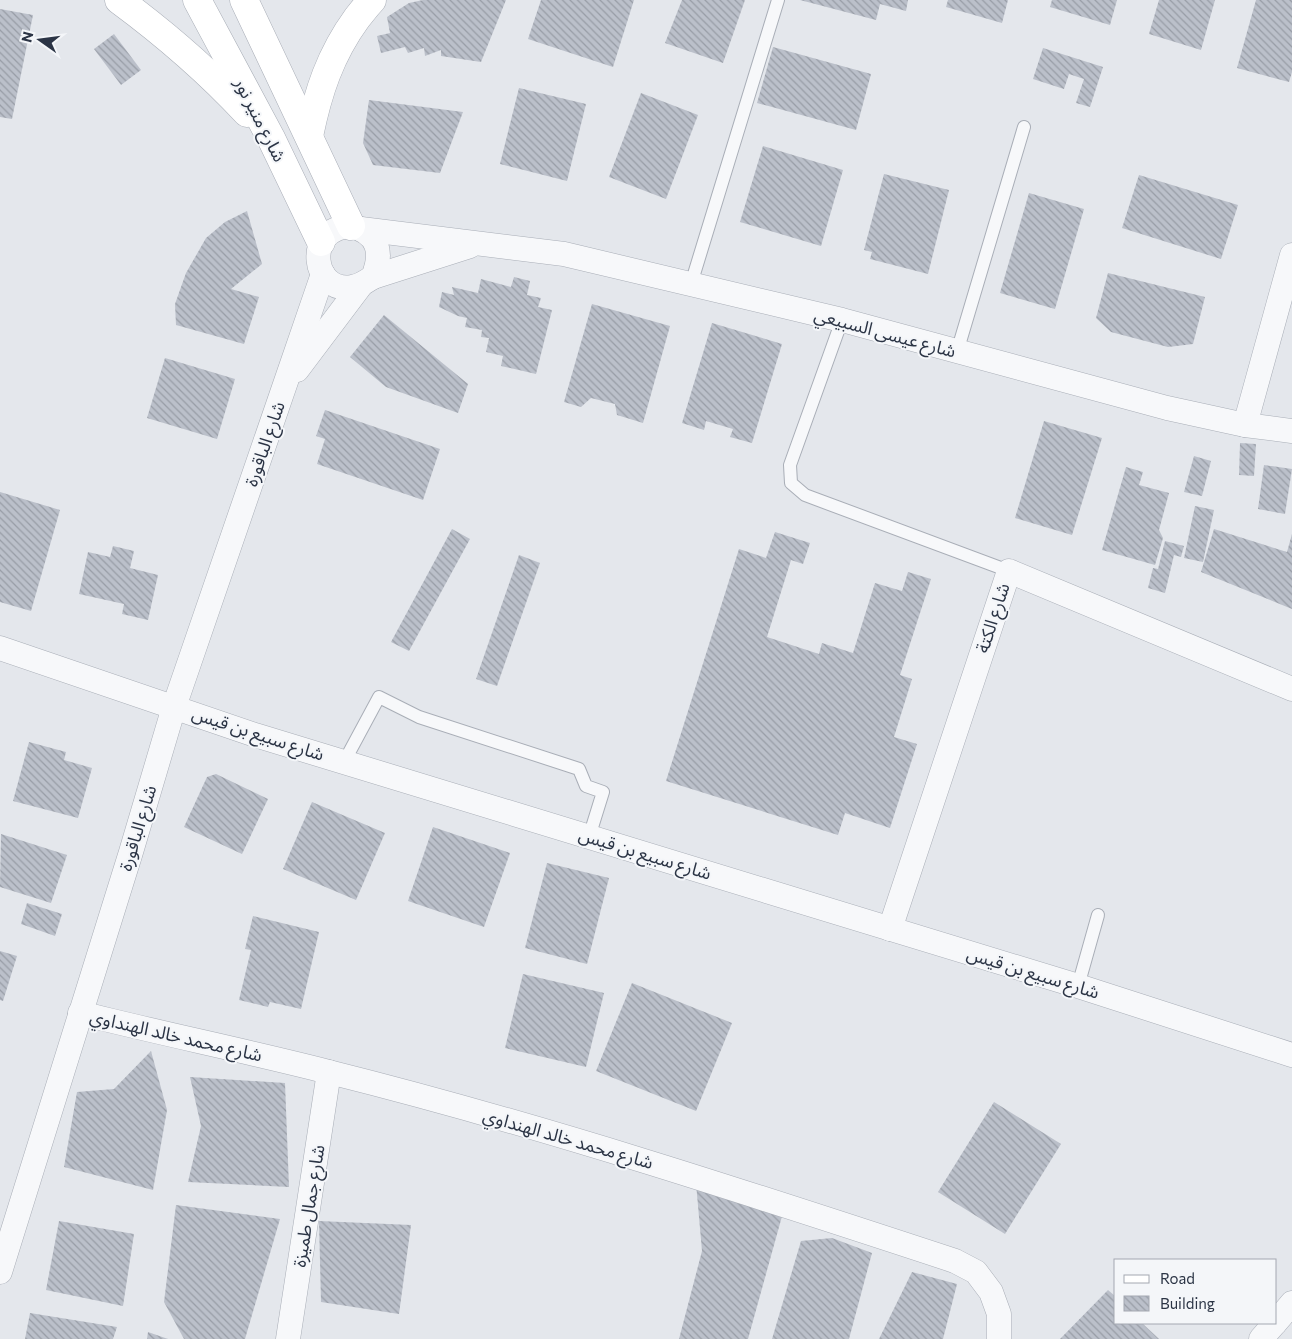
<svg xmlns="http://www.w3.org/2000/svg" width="1292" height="1339" font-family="Commissioner,'Noto Sans Arabic',sans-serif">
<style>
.building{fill:url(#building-back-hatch)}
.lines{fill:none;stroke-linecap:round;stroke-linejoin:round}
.lane-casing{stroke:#a9aeb7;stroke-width:14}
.street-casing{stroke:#a9aeb7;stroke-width:25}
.secondary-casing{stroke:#a9aeb7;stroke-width:29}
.lane{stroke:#f7f8fa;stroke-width:12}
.street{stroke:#f7f8fa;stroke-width:24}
.secondary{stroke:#fff;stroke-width:28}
.labels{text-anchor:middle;stroke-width:4;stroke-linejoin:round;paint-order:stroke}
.street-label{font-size:18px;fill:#2b3445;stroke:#f4f6f9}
</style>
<defs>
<pattern id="building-back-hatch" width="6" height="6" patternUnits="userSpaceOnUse" patternTransform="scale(1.25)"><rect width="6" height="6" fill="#bbc0ca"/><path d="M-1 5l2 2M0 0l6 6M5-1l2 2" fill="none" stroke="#989da6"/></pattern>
</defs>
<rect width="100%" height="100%" fill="#e4e7ec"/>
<g class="building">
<path d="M423,0H506L481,62L441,56V50L425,56L424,48L408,53L405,47L381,53L377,36L390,33L387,17L409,3Z"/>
<path d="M541,0H634L613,67L528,39Z"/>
<path d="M682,0H745L723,63L665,43Z"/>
<path d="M800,0H908L906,11L880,4L876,20Z"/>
<path d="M948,0H1008L1002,23L946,7Z"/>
<path d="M1052,0H1117L1110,25L1050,7Z"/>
<path d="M1159,0H1215L1201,50L1149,34Z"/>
<path d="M1256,0H1292V72L1289,82L1237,68Z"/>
<path d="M0,9L33,15L12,119L0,117Z"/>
<path d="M114,34L141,70L121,85L94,49Z"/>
<path d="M773,47L871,74L856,130L757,103Z"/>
<path d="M1043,48L1103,67L1090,107L1076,103L1084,79L1069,74L1064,89L1033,79Z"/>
<path d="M519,88L586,104L567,181L500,164Z"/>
<path d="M641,93L698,115L666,199L609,177Z"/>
<path d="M369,100L463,112L440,173L373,165L363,143Z"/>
<path d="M763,146L843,170L821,246L740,222Z"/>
<path d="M884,174L949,190L928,274L870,259L872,252L864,250Z"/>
<path d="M1139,175L1238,205L1221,259L1122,228Z"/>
<path d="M1029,193L1084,209L1055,309L1000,293Z"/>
<path d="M247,211L262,264L231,289L259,297L244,344L176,325L175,304L186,273L206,238L225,222Z"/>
<path d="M1108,273L1205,297L1193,344L1168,347L1111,332L1096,318Z"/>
<path d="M514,277L530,281L527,295L541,298L538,307L552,310L536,374L501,366L503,356L486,352L489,338L481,337L482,330L465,327L467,318L458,316L439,307L442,292L454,295L452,287L478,293L481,279L511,287Z"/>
<path d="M592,304L670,326L643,423L617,415L615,404L591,398L581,407L564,402Z"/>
<path d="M384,315L468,384L458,413L386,387L350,357Z"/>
<path d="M712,323L782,344L752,443L730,437L733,429L706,421L704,430L682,423Z"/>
<path d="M165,358L235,379L217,439L147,418Z"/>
<path d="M325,410L440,449L423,500L317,464L325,439L316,436Z"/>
<path d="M1044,421L1102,438L1072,535L1015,518Z"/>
<path d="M1240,443L1256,444L1254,476L1239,475Z"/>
<path d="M1194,456L1211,461L1202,496L1184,492Z"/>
<path d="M1264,465L1292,469L1285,514L1258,509Z"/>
<path d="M1126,467L1143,472L1139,485L1169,493L1159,530L1163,538L1155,565L1102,550Z"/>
<path d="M0,492L60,510L31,611L0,602Z"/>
<path d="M1195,506L1214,510L1203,562L1184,558Z"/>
<path d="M452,529L470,539L409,651L391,642Z"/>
<path d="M1214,529L1287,552L1292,534V609L1201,572Z"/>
<path d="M775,532L810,543L803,564L791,560L767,637L819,654L822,643L853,653L875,583L902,591L908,572L931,579L900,675L912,679L894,737L917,744L890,828L845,813L838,835L666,781L739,549L766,558Z"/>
<path d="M1165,541L1184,546L1181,557L1174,555L1165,593L1148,588L1153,568L1158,569Z"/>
<path d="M113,546L134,551L130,568L158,575L148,620L122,614L124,604L79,594L88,552L110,557Z"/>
<path d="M519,555L540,563L497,686L476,679Z"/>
<path d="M29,742L66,752L64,760L92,768L78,818L13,801Z"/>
<path d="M216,774L268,799L242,854L184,827L207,777Z"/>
<path d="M312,802L385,833L356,900L283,869Z"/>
<path d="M433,827L510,853L484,927L408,901Z"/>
<path d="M1,834L67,855L51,903L0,887Z"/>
<path d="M547,863L609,878L587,964L525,948Z"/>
<path d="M27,903L62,914L55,936L21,924Z"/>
<path d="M253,916L319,932L301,1009L270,1002L268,1007L239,1000L251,950L245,949Z"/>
<path d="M0,951L17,956L3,1001L0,1000Z"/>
<path d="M523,974L604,993L586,1067L505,1048Z"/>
<path d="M632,983L732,1023L696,1111L596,1071Z"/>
<path d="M151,1051L167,1110L153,1190L64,1167L77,1092L114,1089Z"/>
<path d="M190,1077L285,1083L289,1187L188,1182L201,1126Z"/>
<path d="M994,1102L1061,1144L1005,1234L938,1192Z"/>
<path d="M696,1183L784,1209L748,1339H679L702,1251Z"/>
<path d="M176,1205L280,1219L245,1339H184L164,1302Z"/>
<path d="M59,1221L134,1234L123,1306L46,1290Z"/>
<path d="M319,1221L411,1225L399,1314L321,1302Z"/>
<path d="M832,1238L872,1253L849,1339H772L801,1241Z"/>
<path d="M912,1272L957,1284L943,1339H879Z"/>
<path d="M1108,1290L1116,1297V1323H1142L1159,1339H1060Z"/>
<path d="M30,1313L117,1327L113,1339H25Z"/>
<path d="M148,1332L168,1339H147Z"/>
</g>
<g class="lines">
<g class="lane-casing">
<g id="lane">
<path d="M691,284L778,0"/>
<path d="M842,320L790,465L791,483L805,495L1009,571"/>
<path d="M957,352L1024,127"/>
<path d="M344,762L379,697L419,717L579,769L586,786L603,792L589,837"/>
<path d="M1078,986L1098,915"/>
</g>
</g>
<g class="street-casing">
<g id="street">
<path d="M351,226C379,233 383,253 373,277C367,281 360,286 352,287C312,294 303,228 351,226Z"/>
<path d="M361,229L564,254L842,320L1167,408L1245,425L1292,431"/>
<path d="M373,277L470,246"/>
<path d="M297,370L361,285"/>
<path d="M1245,425L1292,255"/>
<path d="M0,648L255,735L1078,986L1292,1055"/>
<path d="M890,929L1009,571L1292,689"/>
<path d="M80,1013C163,1034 247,1051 329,1072C541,1125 748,1193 955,1261L976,1272L991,1292L999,1314V1339"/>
<path d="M0,1272L131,852L174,707L323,274"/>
<path d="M1276,1322L1292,1303"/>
<path d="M288,1339L329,1072"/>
<path d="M1261,1339L1275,1323"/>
</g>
</g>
<g class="secondary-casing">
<g id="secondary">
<path d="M119,0C165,34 208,71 247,113"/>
<path d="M197,0L271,138L321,242"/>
<path d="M244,0L351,226"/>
<path d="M309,136C318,92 330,55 357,18C362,12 367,5 372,0"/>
</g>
</g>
<use href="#lane" class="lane"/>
<use href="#street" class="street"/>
<use href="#secondary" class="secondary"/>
</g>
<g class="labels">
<g class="street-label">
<text transform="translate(260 120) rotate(63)" y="6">شارع منير نور</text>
<text transform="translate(885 333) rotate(15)" y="6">شارع عيسى السبيعي</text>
<text transform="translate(265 444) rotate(-71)" y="6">شارع الباقورة</text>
<text transform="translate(993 618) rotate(-72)" y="6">شارع الكتة</text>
<text transform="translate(258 734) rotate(18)" y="6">شارع سبيع بن قيس</text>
<text transform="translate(138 828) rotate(-73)" y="6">شارع الباقورة</text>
<text transform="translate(645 854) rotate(17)" y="6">شارع سبيع بن قيس</text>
<text transform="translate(1033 973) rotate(17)" y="6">شارع سبيع بن قيس</text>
<text transform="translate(176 1036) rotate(13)" y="6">شارع محمد خالد الهنداوي</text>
<text transform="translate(568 1139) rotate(16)" y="6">شارع محمد خالد الهنداوي</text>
<text transform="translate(309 1206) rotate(-81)" y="6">شارع جمال طميزة</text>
</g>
</g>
<rect x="1114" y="1259" width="162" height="65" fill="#f4f6f9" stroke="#a4a8b1"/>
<rect x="1124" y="1275" width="25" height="8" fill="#ffffff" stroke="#a4a8b1"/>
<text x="1160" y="1284" font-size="15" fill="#2b3445">Road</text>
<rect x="1124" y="1296" width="25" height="15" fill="url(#building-back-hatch)" stroke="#a4a8b1"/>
<text x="1160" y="1309" font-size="15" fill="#2b3445">Building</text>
<g transform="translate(40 40) rotate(284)" stroke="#f4f6f9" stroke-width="4" paint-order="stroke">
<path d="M0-4L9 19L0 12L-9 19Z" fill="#2b3445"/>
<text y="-8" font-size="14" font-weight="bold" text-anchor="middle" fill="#2b3445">N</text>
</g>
</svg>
